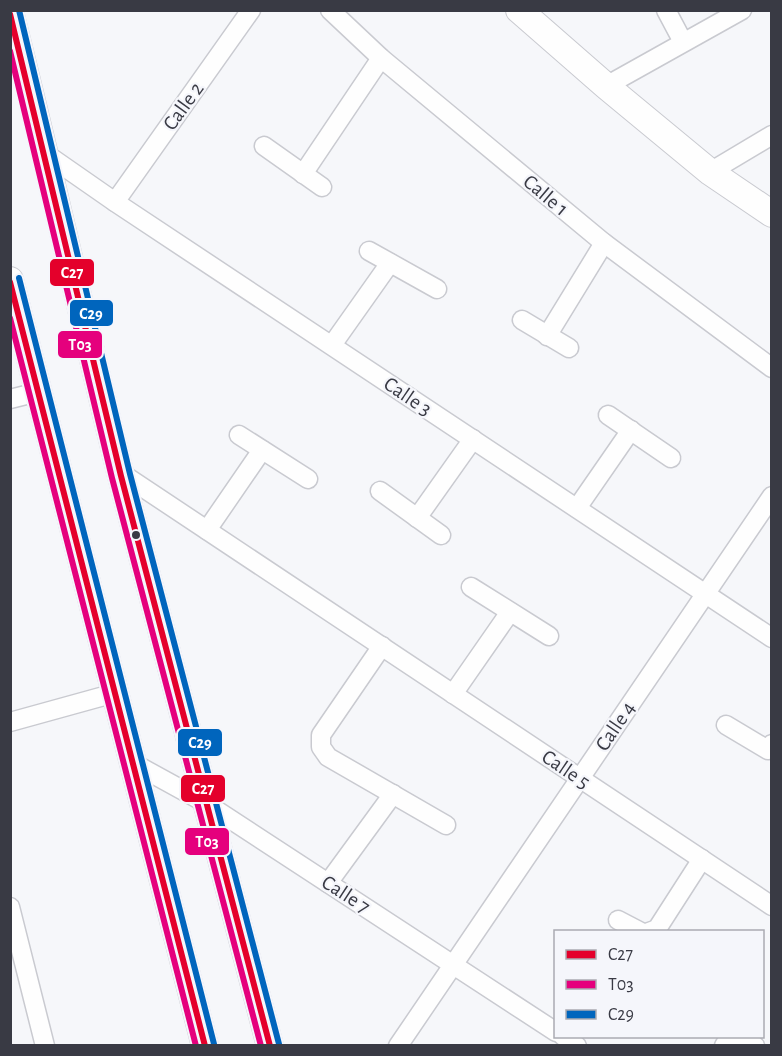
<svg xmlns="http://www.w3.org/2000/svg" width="782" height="1056" font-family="'Alegreya Sans',sans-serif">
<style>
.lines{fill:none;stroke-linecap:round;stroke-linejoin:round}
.street-casing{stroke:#c9cad0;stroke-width:21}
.secondary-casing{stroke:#c9cad0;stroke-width:28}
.street{stroke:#fefefe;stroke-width:18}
.secondary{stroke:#fefefe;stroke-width:26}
.bus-1-casing{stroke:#f5f6fb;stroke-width:10}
.bus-2-casing{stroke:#f5f6fb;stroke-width:10}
.bus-3-casing{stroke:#f5f6fb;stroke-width:10}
.bus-1{stroke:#e4002b;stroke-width:6}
.bus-2{stroke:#e5007d;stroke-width:6}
.bus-3{stroke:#0065bd;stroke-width:6}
.bus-dot{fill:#393a44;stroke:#f5f6fb;stroke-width:2}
.labels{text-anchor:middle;stroke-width:4.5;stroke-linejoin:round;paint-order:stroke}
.street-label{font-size:21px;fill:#393a44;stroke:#f5f6fb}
.line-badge{stroke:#f5f6fb;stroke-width:2}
.badge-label{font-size:16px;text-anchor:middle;font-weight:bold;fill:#fff}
</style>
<rect width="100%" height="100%" fill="#f6f7fa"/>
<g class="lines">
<g class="street-casing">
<g id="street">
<path d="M330,10L381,58L604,243L772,368"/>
<path d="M666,10L683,42"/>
<path d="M606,86L742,10"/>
<path d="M264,146L322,187"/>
<path d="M46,154L115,202L772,638"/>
<path d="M710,172L772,135"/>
<path d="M303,174L381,58"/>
<path d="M115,202L251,10"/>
<path d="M369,251L437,289"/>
<path d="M522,320L569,348"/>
<path d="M547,336L604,243"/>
<path d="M332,345L390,263"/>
<path d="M10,399L38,392"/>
<path d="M608,415L671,458"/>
<path d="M239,435L308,479"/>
<path d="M121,473L772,906"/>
<path d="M380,491L441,535"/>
<path d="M577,508L631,430"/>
<path d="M417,518L473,439"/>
<path d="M207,530L262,450"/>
<path d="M471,587L549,636"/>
<path d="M382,646L321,735V747L328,757L446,825"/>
<path d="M453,694L510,612"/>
<path d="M10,722L115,693"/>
<path d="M726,725L768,750L772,744"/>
<path d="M133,763L204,802L556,1032"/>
<path d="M328,883L393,794"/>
<path d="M10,907L45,1046"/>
<path d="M618,920L641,932"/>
<path d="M649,932L657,929L702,859"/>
<path d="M563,1036L577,1046"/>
<path d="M739,1036L755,1046"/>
<path d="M398,1046L772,496"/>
<path d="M724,1046L730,1036"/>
</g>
</g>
<g class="secondary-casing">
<g id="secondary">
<path d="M519,10L606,86L710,172L772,214"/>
<path d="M10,12C49,166 83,322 121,476C169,666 219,856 270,1046"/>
<path d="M10,280L205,1046"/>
</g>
</g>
<use href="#street" class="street"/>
<use href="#secondary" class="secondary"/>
<g class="bus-1-casing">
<g id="bus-1">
<path d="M10,14L121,476L270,1046"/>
<path d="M10,282L205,1046"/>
</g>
</g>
<g class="bus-2-casing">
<g id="bus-2">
<path d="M10,51L112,478L261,1046"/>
<path d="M10,318L196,1046"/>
</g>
</g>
<g class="bus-3-casing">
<g id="bus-3">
<path d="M19,10L130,474L279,1044"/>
<path d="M19,278L214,1044"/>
</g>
</g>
<use href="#bus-1" class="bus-1"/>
<use href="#bus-2" class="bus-2"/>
<use href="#bus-3" class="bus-3"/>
</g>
<circle class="bus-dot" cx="136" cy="535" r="5"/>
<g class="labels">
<g class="street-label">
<text transform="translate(183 106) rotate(-54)" y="7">Calle 2</text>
<text transform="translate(546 195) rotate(40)" y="7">Calle 1</text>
<text transform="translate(408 396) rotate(34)" y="7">Calle 3</text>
<text transform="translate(615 726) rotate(-56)" y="7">Calle 4</text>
<text transform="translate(566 769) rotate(34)" y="7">Calle 5</text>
<text transform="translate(346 894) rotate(33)" y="7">Calle 7</text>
</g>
</g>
<g class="line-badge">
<rect x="49" y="258" width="46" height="29" rx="6" fill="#e4002b"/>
<rect x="69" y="299" width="45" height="28" rx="6" fill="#0065bd"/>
<rect x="57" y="330" width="46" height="29" rx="6" fill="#e5007d"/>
<rect x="177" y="728" width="46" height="29" rx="6" fill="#0065bd"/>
<rect x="180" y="774" width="46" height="29" rx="6" fill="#e4002b"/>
<rect x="184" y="827" width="46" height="29" rx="6" fill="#e5007d"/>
</g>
<g class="badge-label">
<text x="72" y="278">C27</text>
<text x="91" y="319">C29</text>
<text x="80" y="350">T03</text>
<text x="200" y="748">C29</text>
<text x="203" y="794">C27</text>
<text x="207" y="847">T03</text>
</g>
<rect width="782" height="1056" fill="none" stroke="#393a44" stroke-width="24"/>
<rect x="554" y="930" width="210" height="108" fill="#f5f6fb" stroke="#aaabb2" stroke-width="1.5"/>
<rect x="566" y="950" width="30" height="9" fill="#e4002b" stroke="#aaabb2" stroke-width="1.5"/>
<text x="608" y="960" font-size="18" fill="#393a44">C27</text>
<rect x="566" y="980" width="30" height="9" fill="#e5007d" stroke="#aaabb2" stroke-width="1.5"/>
<text x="608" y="990" font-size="18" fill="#393a44">T03</text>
<rect x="566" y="1010" width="30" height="9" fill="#0065bd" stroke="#aaabb2" stroke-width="1.5"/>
<text x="608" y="1020" font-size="18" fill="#393a44">C29</text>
</svg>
